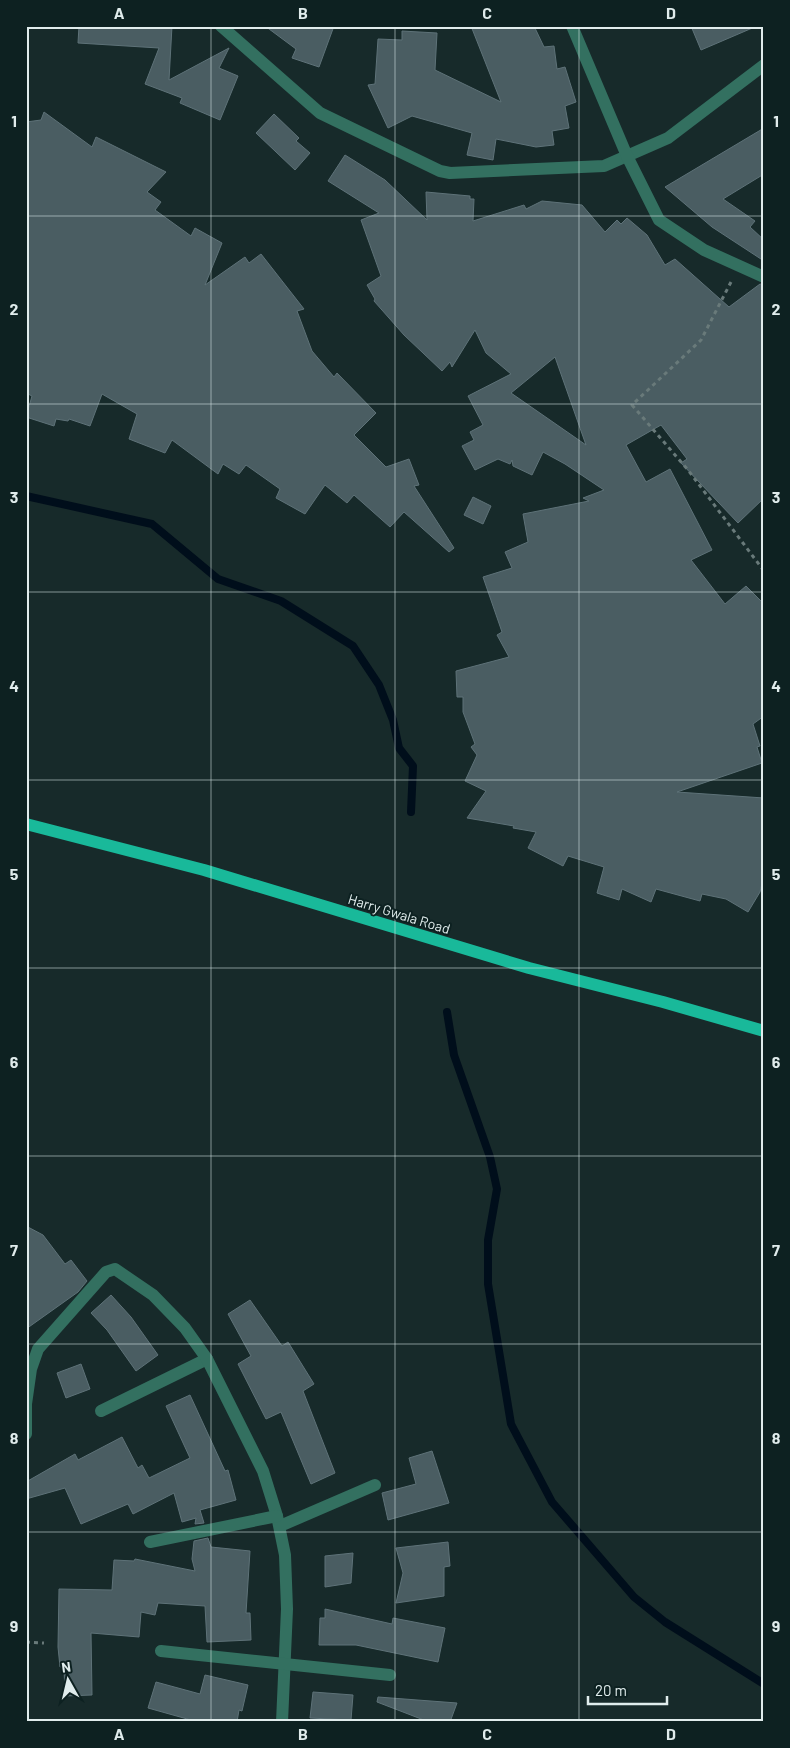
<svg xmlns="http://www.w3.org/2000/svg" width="790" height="1748" font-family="Barlow,sans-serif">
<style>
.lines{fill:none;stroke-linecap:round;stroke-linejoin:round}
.stream{stroke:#000e1b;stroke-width:8}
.building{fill:#4a5d62;stroke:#5e7278;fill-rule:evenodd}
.path{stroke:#697a7a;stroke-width:3;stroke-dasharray:4 4;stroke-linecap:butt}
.minor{stroke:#337060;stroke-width:12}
.major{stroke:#19b99a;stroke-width:12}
.grid{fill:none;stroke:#e0ecec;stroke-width:1;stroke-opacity:0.55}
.labels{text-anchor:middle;stroke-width:4;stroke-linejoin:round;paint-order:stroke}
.street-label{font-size:14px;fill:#e0ecec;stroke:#0d2121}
.neatline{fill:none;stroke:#e0ecec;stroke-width:2}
.grid-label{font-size:16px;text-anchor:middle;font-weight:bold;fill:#e0ecec}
</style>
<rect width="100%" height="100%" fill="#172a2a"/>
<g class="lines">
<g class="stream">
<path d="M26,496L152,524L218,579L281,601L353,646L379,685L393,720L399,748L413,766L411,812"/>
<path d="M447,1012L454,1055L490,1157L497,1189L488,1240V1284L511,1424L552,1502L634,1597L665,1622L764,1684"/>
</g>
</g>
<g class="building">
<path d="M79,26H172L169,80L229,48L219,68L238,76L220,120L180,103L182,98L145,84L159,48L78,43Z"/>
<path d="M265,26H334L319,67L292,58L296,49Z"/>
<path d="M471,26H534L544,47L554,46L557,69L565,67L576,102L565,106L569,128L552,131L554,145L536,147L496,139L493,160L467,155L472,133L412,116L388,128L368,85L375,84L378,39L402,40V31L437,33L435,70L501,102Z"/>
<path d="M691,26H757L701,50Z"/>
<path d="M44,112L92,147L96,137L166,172L147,192L161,202L155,210L191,236L195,228L222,243L205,285L245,257L249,263L261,254L304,309L297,311L312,351L334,377L337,373L376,413L354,435L386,467L409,459L419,485L414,486L454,548L449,552L404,512L390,527L354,495L347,503L325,485L305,514L276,498L280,489L246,465L239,474L223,464L218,474L172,440L165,453L129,439L137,414L102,394L90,426L69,419L68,421L56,419L54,426L26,417L32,396L26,393V122L41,120Z"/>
<path d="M274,114L299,138L296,141L310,153L295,170L256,133Z"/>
<path d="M764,128V174L723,199L755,221L750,227L764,240V261L712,227L665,187Z"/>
<path d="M345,155L385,180L427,220L426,192L470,196V199H474L473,221L524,205L526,209L542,201L582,205L605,232L617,220L621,224L627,218L647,235L665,265L675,259L729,307L760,284L764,285V498L738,523L681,463L687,459L661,425L626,445L646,482L670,469L712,550L691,560L725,604L746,586L764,604V716L753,724L760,746L757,747L762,763L677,792L764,798V875L760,892L748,912L726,899L702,894L700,901L656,889L651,902L622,889L619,900L597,893L604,867L568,856L563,866L528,848L536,832L513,828L514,826L467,818L486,791L465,781L477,755L471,747L475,744L463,712V697H457L456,671L509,657L497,635L502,632L483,577L512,568L505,552L528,542L523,514L589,501L583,498L604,490L565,464L543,452L532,475L513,466L512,460L510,464L498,459L475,470L462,446L474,440L470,432L483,425L468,396L511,374L486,353L475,330L452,367L450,362L442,371L404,335L374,301L375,299L367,285L381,276L361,220L379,213L328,181ZM555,357L586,445L511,393Z"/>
<path d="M473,497L491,506L483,524L464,515Z"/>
<path d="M26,1226L43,1235L65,1264L71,1260L87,1281L78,1292L26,1329Z"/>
<path d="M111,1295L131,1317L158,1355L136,1371L107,1330L91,1313Z"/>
<path d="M250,1300L282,1346L288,1342L314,1384L303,1391L335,1473L311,1484L281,1412L266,1419L238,1364L251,1356L228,1314Z"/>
<path d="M81,1364L90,1389L66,1398L57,1373Z"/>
<path d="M190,1395L225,1471L228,1470L236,1500L200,1510L204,1523L195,1524L196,1518L182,1522L174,1493L133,1514L128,1504L81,1524L65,1488L26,1499V1482L75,1454L78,1460L122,1437L138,1468L142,1465L149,1478L190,1458L166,1406Z"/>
<path d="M432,1451L449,1503L388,1520L382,1493L416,1484L409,1458Z"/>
<path d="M208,1538L211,1547L250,1551L246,1613H250L251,1640L207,1642L205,1606L158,1603L155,1615L141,1612L139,1637L91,1633L92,1695L65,1696L64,1667H60L58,1647L59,1589L112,1590L114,1560L134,1561L135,1559L195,1571L192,1559L194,1541Z"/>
<path d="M448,1542L450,1566L444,1567V1596L396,1603L403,1573L396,1548Z"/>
<path d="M353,1553L351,1583L325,1587V1556Z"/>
<path d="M325,1609L392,1624L393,1618L445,1628L438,1662L356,1645H319L320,1618H325Z"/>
<path d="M205,1675L248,1685L242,1711L239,1710L237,1722H198L148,1708L156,1682L200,1694Z"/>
<path d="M313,1692L353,1695L351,1720L310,1718Z"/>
<path d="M378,1697L457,1703L450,1722H429L377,1702Z"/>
</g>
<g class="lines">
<g class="path">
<path d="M731,282L701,340L632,405L688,470L764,571"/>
<path d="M26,1642L44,1643"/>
</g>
<g class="minor">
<path d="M221,26L320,113L440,171L450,173L604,166L668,138L764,65"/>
<path d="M572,26L627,156L659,220L704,250L764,277"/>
<path d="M101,1411L207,1359"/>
<path d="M26,1434V1404L31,1369L38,1349L106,1272L115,1269L153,1295L185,1328L207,1359L263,1471L277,1516L285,1555L287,1609L282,1722"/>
<path d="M280,1526L375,1485"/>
<path d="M150,1542L277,1516"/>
<path d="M161,1651L390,1675"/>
</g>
<path class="major" d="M26,824L204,870L529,968L663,1002L764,1031"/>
</g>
<path class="grid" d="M211,26V1722M395,26V1722M579,26V1722M26,216H764M26,404H764M26,592H764M26,780H764M26,968H764M26,1156H764M26,1344H764M26,1532H764"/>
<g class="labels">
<g class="street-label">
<text transform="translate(399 914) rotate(17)" y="5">Harry Gwala Road</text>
</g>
</g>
<rect width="790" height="1748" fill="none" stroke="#0d2121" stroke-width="55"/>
<g transform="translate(68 1680) rotate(352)" stroke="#0d2121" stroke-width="4" paint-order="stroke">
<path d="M0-4L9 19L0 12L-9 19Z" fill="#e0ecec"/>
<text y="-8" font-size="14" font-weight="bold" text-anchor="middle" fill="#e0ecec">N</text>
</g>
<path d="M588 1696v8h79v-8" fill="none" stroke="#e0ecec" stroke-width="2.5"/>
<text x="595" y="1696" font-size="15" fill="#e0ecec" stroke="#0d2121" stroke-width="4" paint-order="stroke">20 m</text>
<rect x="28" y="28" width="734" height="1692" class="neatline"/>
<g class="grid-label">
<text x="119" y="19">A</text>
<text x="303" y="19">B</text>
<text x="487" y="19">C</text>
<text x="671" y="19">D</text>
<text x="14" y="127">1</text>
<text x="776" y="127">1</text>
<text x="14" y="315">2</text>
<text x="776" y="315">2</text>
<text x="14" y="503">3</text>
<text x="776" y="503">3</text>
<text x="14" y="692">4</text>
<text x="776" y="692">4</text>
<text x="14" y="880">5</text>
<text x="776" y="880">5</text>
<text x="14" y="1068">6</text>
<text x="776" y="1068">6</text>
<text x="14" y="1256">7</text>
<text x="776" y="1256">7</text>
<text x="14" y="1444">8</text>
<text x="776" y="1444">8</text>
<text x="14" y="1632">9</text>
<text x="776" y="1632">9</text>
<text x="119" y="1740">A</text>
<text x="303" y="1740">B</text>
<text x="487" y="1740">C</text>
<text x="671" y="1740">D</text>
</g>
</svg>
